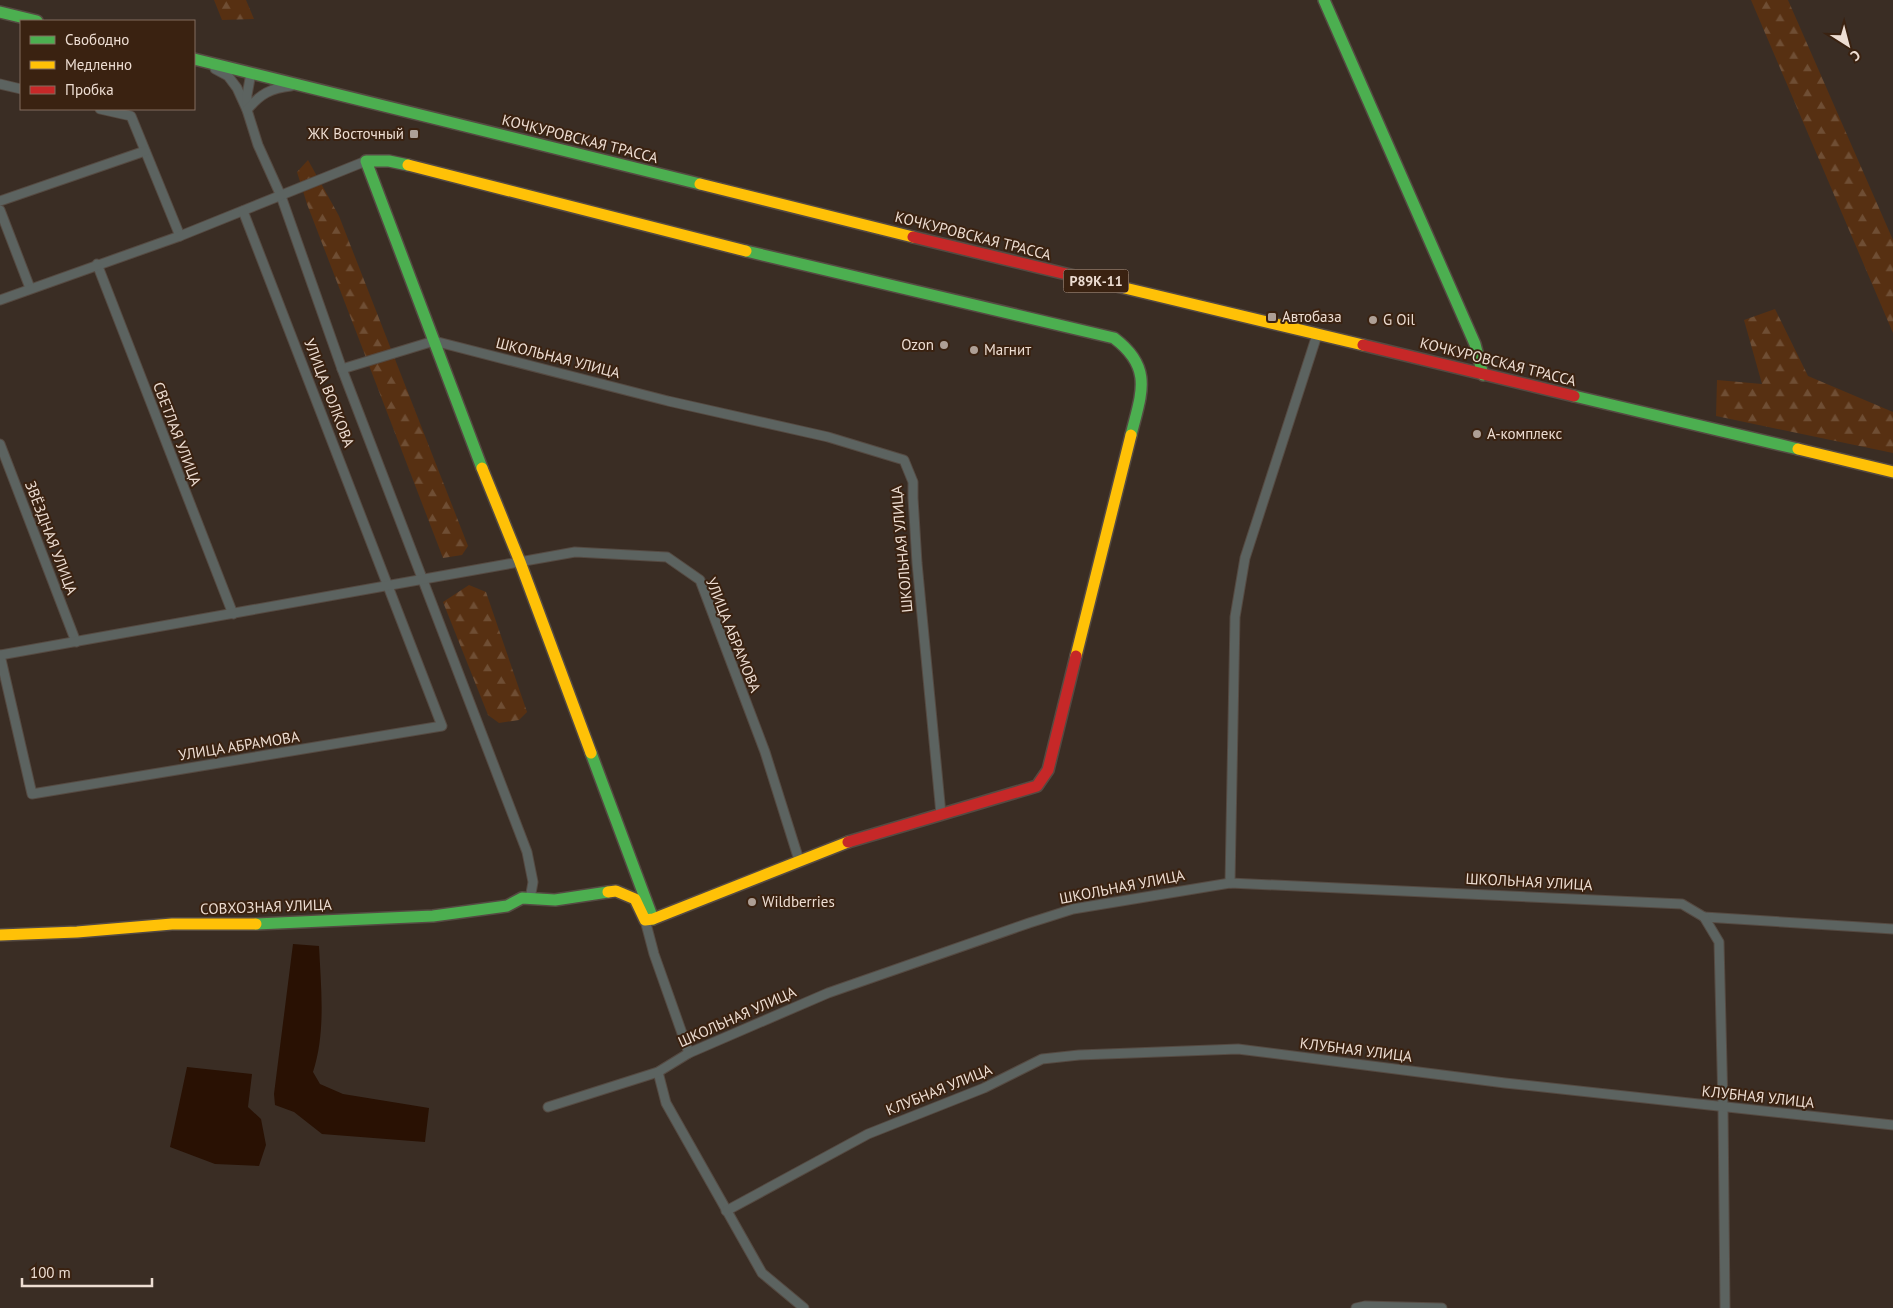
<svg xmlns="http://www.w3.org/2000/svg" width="1893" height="1308" font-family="'PT Sans',sans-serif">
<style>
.forest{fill:url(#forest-firs)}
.water{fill:#291103}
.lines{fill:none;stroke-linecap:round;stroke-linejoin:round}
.street-casing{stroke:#554a42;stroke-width:11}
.fast-casing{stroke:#554a42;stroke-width:14}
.slow-casing{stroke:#554a42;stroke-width:14}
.jam-casing{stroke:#554a42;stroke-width:14}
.street{stroke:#5c6360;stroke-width:9}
.fast{stroke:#4caf50;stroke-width:11}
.slow{stroke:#ffc107;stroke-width:11}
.jam{stroke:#c62828;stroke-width:11}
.poi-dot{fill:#ae9f95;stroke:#3a2211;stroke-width:2}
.labels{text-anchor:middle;stroke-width:4;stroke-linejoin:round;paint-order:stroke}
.shield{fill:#3a2211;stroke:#b7a598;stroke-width:1}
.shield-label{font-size:14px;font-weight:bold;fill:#edddd2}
.poi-label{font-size:15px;fill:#edddd2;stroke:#3a2211;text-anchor:start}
.street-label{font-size:15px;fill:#edddd2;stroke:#3a2211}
</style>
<defs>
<pattern id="forest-firs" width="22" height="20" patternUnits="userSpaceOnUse" patternTransform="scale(1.25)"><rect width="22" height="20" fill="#573012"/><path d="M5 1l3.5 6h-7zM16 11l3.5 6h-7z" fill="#6f4e34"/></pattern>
</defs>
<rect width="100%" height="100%" fill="#3a2d24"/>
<g class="forest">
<path d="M214,0H246L254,19L222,20Z"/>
<path d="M1751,0H1788L1893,240V333Z"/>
<path d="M308,160L339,216L468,546L462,555L443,558L307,204L297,172Z"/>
<path d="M1775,309L1808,376L1893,412V453L1716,416L1717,380L1762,384L1744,320Z"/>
<path d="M469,585L486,592L527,712L519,720L499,723L488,715L443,602Z"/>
</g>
<g class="water">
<path d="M293,944L319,946C321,988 326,1032 313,1072L320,1084L343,1094L429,1108L425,1142L322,1134L294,1112L275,1105L274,1094Z"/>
<path d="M187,1067L252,1074L248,1107L261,1119L266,1145L259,1166L215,1164L170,1147Z"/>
</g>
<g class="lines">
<g class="street-casing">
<g id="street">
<path d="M215,69L228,76L237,88L247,110L258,145L281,196L342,369L527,852L533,882L530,899"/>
<path d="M0,84L21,89"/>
<path d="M247,104V95L251,73"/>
<path d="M100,109L131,116L180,236"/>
<path d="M247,110C260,94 271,88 291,86"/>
<path d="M0,201L145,151"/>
<path d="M0,210L30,288"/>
<path d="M97,264L233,614"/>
<path d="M0,300L180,236L366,161"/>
<path d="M342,369L434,341L668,401L828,437L904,460L913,482V498L917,563L941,814"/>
<path d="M0,444L76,642"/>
<path d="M0,655L32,794L442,726L243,211"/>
<path d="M0,655L575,552L667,557L700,580L765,752L799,860"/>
<path d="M1230,883L1235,617L1245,558L1317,335"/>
<path d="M1704,917L1893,929"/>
<path d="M645,920L654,954L689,1053"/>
<path d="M658,1072L666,1103L762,1273L804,1308"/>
<path d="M548,1107L658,1072L689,1053L828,993L1029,923L1073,909L1230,883L1682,904L1704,917L1719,942L1723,1107L1725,1308"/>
<path d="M726,1211L868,1134L984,1088L1042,1059L1079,1055L1238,1049L1505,1083L1893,1125"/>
<path d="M1356,1308L1365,1306L1442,1308"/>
</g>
</g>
<g class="fast-casing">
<g id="fast">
<path d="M1324,0L1475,344L1483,375"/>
<path d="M0,12L37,21"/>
<path d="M194,59L700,184"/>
<path d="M408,165L389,161H366L482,468"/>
<path d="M746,251L1114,338C1154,368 1141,394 1131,435"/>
<path d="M1574,396L1798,449"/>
<path d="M591,753L653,919"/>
<path d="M256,924L433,916L507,906L522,898L555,900L608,892"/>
</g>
</g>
<g class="slow-casing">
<g id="slow">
<path d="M408,165L746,251"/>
<path d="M700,184L913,237"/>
<path d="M1083,278L1363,345"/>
<path d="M1798,449L1893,472"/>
<path d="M482,468L520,562L591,753"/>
<path d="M1076,656L1131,435"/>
<path d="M608,892L616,891L635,899L645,920L653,919L848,842"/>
<path d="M0,935L77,932L172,924H256"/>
</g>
</g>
<g class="jam-casing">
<g id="jam">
<path d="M913,237L1083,278"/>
<path d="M1363,345L1574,396"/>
<path d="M848,842L1037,786L1048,770L1076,656"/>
</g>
</g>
<use href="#street" class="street"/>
<use href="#fast" class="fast"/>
<use href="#slow" class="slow"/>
<use href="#jam" class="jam"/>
</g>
<g class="poi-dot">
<rect x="409" y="129" width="10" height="10" rx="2.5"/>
<rect x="1267" y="312" width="10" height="10" rx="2.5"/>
<circle cx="1373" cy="320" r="5"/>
<circle cx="944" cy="345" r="5"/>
<circle cx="974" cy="350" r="5"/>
<circle cx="1477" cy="434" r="5"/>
<circle cx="752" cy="902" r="5"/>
</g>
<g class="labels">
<rect class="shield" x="1063.5" y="269.5" width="65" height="23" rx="4"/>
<g class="shield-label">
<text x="1096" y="286">Р89К-11</text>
</g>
<g class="poi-label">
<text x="404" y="139" text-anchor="end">ЖК Восточный</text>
<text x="1282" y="322">Автобаза</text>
<text x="1383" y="325">G Oil</text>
<text x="934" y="350" text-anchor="end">Ozon</text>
<text x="984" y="355">Магнит</text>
<text x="1487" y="439">А-комплекс</text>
<text x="762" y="907">Wildberries</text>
</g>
<g class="street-label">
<text transform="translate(580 139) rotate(14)" y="5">КОЧКУРОВСКАЯ ТРАССА</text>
<text transform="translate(973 236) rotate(14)" y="5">КОЧКУРОВСКАЯ ТРАССА</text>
<text transform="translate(558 358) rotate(14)" y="5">ШКОЛЬНАЯ УЛИЦА</text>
<text transform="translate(1498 362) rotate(14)" y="5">КОЧКУРОВСКАЯ ТРАССА</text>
<text transform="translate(329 393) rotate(69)" y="5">УЛИЦА ВОЛКОВА</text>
<text transform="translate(177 434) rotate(69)" y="5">СВЕТЛАЯ УЛИЦА</text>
<text transform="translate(51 538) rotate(69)" y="5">ЗВЁЗДНАЯ УЛИЦА</text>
<text transform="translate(902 549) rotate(-95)" y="5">ШКОЛЬНАЯ УЛИЦА</text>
<text transform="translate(733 635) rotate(68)" y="5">УЛИЦА АБРАМОВА</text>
<text transform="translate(239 746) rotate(-9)" y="5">УЛИЦА АБРАМОВА</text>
<text transform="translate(1529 882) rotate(3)" y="5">ШКОЛЬНАЯ УЛИЦА</text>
<text transform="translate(1122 887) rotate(-11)" y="5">ШКОЛЬНАЯ УЛИЦА</text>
<text transform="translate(266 907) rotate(-2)" y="5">СОВХОЗНАЯ УЛИЦА</text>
<text transform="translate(737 1017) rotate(-24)" y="5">ШКОЛЬНАЯ УЛИЦА</text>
<text transform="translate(1356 1050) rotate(7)" y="5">КЛУБНАЯ УЛИЦА</text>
<text transform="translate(939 1090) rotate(-22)" y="5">КЛУБНАЯ УЛИЦА</text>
<text transform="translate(1758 1097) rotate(6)" y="5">КЛУБНАЯ УЛИЦА</text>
</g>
</g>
<rect x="20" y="20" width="175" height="90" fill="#3a2211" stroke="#826d5e"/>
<rect x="30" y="36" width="25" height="8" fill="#4caf50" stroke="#826d5e"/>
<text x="65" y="45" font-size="15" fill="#edddd2">Свободно</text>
<rect x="30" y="61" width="25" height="8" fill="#ffc107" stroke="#826d5e"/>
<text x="65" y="70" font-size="15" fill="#edddd2">Медленно</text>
<rect x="30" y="86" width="25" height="8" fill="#c62828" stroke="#826d5e"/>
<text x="65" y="95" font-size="15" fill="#edddd2">Пробка</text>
<g transform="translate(1848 45) rotate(144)" stroke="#3a2211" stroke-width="4" paint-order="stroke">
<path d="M0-4L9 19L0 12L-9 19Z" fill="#edddd2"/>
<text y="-8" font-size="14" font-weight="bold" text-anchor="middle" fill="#edddd2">С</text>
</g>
<path d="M22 1278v8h130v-8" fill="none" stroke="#edddd2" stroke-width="2.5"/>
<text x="30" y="1278" font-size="15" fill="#edddd2" stroke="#3a2211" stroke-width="4" paint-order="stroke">100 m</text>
</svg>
